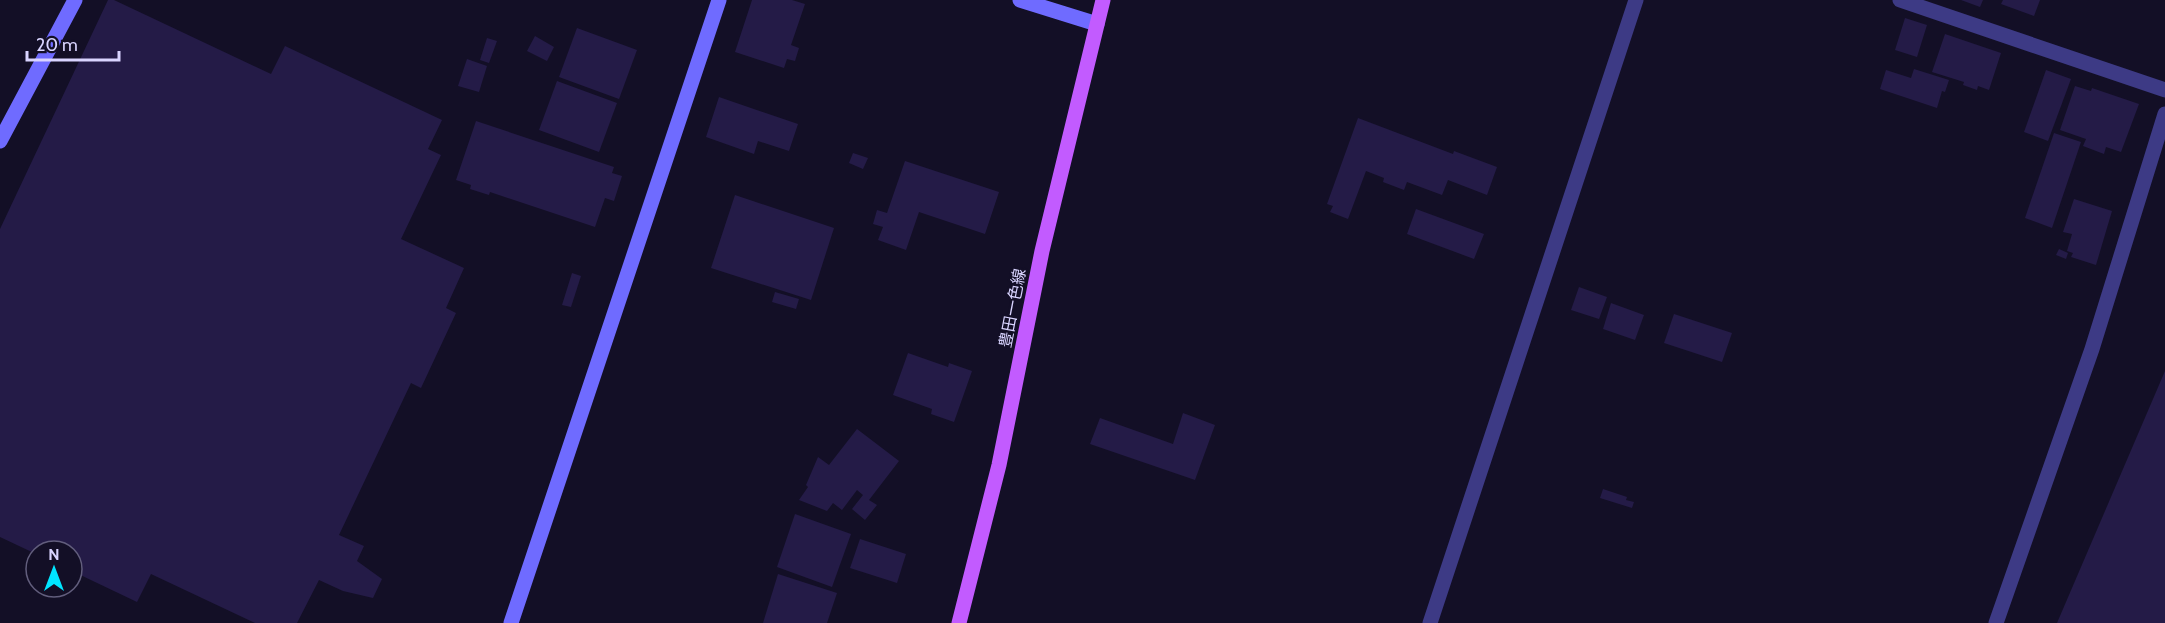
<svg xmlns="http://www.w3.org/2000/svg" width="2165" height="623" font-family="Cabin,'Noto Sans JP',sans-serif">
<style>
.building{fill:#241b47}
.lines{fill:none;stroke-linecap:round;stroke-linejoin:round}
.street{stroke:#3d3a85;stroke-width:15}
.secondary{stroke:#6f6bff;stroke-width:15}
.primary{stroke:#c25bff;stroke-width:15}
.labels{text-anchor:middle;stroke-width:4.5;stroke-linejoin:round;paint-order:stroke}
.street-label{font-size:16px;fill:#d9d4ff;stroke:#130f26}
</style>
<rect width="100%" height="100%" fill="#130f26"/>
<g class="building">
<path d="M108,0H114L271,74L285,46L442,120L428,149L441,155L401,239L464,268L446,308L456,313L421,388L411,383L339,535L364,546L357,561L382,579L373,598L343,591L319,580L297,623H255L151,574L137,602L72,571V551H36V554L0,537V229Z"/>
<path d="M752,0H792L805,4L791,45L799,48L795,61L787,59L784,68L735,52Z"/>
<path d="M1961,0H1983L1980,7Z"/>
<path d="M2003,0H2040L2034,16L2001,4Z"/>
<path d="M1905,18L1927,25L1917,57L1895,50Z"/>
<path d="M577,28L637,50L619,99L559,77Z"/>
<path d="M1945,34L2001,53L1989,90L1978,86L1977,90L1963,85L1964,82L1932,72Z"/>
<path d="M535,36L554,47L547,61L527,51Z"/>
<path d="M487,38L497,41L489,63L480,60Z"/>
<path d="M467,59L487,66L479,92L458,86Z"/>
<path d="M1914,69L1949,80L1945,92L1942,91L1937,108L1880,89L1886,70L1911,78Z"/>
<path d="M2046,70L2071,79L2048,141L2024,132Z"/>
<path d="M557,81L617,103L599,152L539,130Z"/>
<path d="M2075,86L2091,91L2092,88L2139,104L2121,152L2106,147L2104,154L2083,146L2086,139L2060,130Z"/>
<path d="M719,97L798,124L789,151L758,141L754,154L706,137Z"/>
<path d="M1358,118L1453,154L1454,151L1497,167L1487,195L1448,180L1442,195L1407,182L1404,190L1383,182L1384,178L1366,171L1348,219L1330,212L1333,206L1327,204Z"/>
<path d="M476,121L614,167L612,173L622,176L614,201L605,198L595,227L490,192L489,195L470,189L471,185L456,180Z"/>
<path d="M2054,133L2081,142L2052,228L2025,218Z"/>
<path d="M853,153L868,158L863,169L849,163Z"/>
<path d="M905,161L999,192L985,234L919,212L906,250L878,240L883,227L873,224L877,210L887,213Z"/>
<path d="M735,195L834,228L811,300L711,268Z"/>
<path d="M2074,199L2112,211L2096,265L2071,257L2073,253L2067,251L2072,234L2063,232Z"/>
<path d="M1416,209L1484,234L1474,259L1407,234Z"/>
<path d="M2059,249L2068,253L2066,259L2056,255Z"/>
<path d="M572,273L581,276L571,307L562,305Z"/>
<path d="M1579,287L1607,297L1599,319L1571,310Z"/>
<path d="M775,292L799,299L796,309L772,302Z"/>
<path d="M1611,303L1644,315L1635,340L1603,329Z"/>
<path d="M1674,314L1732,333L1722,362L1664,343Z"/>
<path d="M908,353L948,367L949,363L972,371L954,422L931,414L932,409L893,395Z"/>
<path d="M2165,371V623H2057Z"/>
<path d="M1183,413L1215,425L1195,480L1090,444L1100,418L1173,444Z"/>
<path d="M857,429L899,461L869,500L877,505L865,520L852,509L863,495L857,490L842,510L833,503L827,511L799,500L808,487L806,485L818,457L829,465Z"/>
<path d="M1603,489L1627,497L1626,500L1634,502L1632,508L1600,498Z"/>
<path d="M795,514L851,534L832,587L777,567Z"/>
<path d="M860,539L906,554L897,583L850,568Z"/>
<path d="M778,574L837,593L827,623H763Z"/>
</g>
<g class="lines">
<g class="street">
<path d="M1900,0L2165,90"/>
<path d="M1430,623L1636,0"/>
<path d="M1996,623L2092,349L2165,114"/>
</g>
<g class="secondary">
<path d="M1020,0L1097,24"/>
<path d="M0,141L75,0"/>
<path d="M511,623L719,0"/>
</g>
<path class="primary" d="M959,623L999,465L1042,251L1103,0"/>
</g>
<g class="labels">
<g class="street-label">
<text transform="translate(1012 308) rotate(-79)" y="6">豊田一色線</text>
</g>
</g>
<g transform="translate(54 569)"><circle r="28" fill="#130f26" stroke="#625e7d" stroke-width="1.5"/>
<path d="M0-4.5L10 22L0 15L-10 22Z" fill="#00e5ff"/>
<text y="-9" font-size="16" font-weight="bold" text-anchor="middle" fill="#d9d4ff">N</text>
</g>
<path d="M27 51v9h92v-9" fill="none" stroke="#d9d4ff" stroke-width="3"/>
<text x="36" y="51" font-size="18" fill="#d9d4ff" stroke="#130f26" stroke-width="4.5" paint-order="stroke">20 m</text>
</svg>
